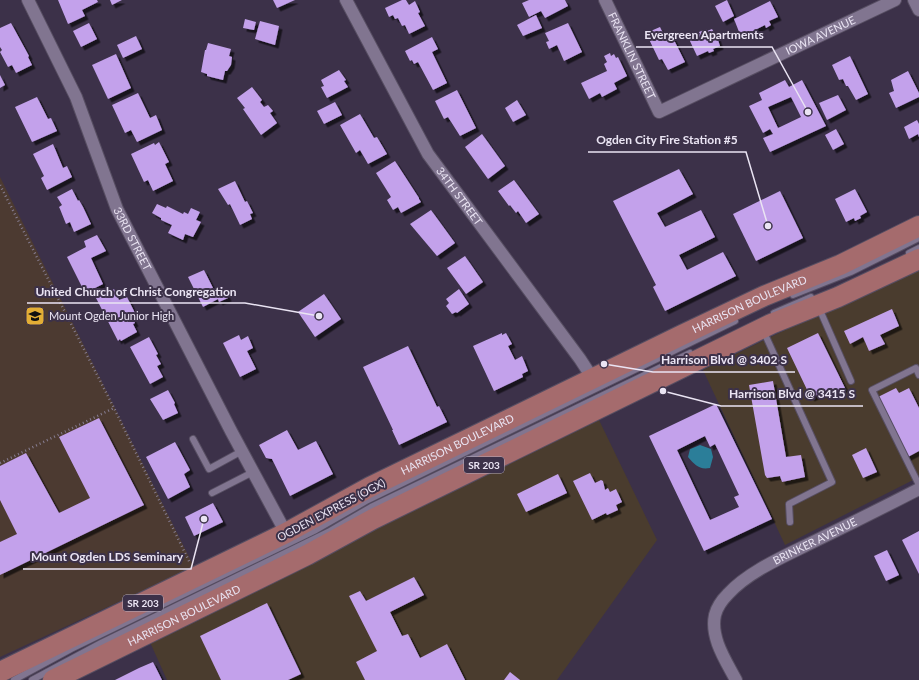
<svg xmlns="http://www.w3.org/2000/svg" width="919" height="680" font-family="Lato,sans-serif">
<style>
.commercial{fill:#4a3c2e}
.education{fill:#4c3a31}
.water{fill:#2b7e99}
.building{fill:#c3a1eb;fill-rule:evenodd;filter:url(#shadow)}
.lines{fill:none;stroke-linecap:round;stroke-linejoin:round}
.lane-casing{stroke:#574e62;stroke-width:8}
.street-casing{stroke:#574e62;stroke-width:14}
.primary-casing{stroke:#574e62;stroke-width:22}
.path{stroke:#867d91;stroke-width:2.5;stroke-dasharray:1 3;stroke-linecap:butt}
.lane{stroke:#817590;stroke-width:6}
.street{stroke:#817590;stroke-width:12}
.primary{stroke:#a56b6d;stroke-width:20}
.labels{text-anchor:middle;stroke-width:4;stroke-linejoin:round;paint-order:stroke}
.shield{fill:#3c3149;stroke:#b6aec0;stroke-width:1}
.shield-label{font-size:10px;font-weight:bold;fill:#eae4f3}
.street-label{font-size:11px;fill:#eae4f3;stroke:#3c3149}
.poi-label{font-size:11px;fill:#eae4f3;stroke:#3c3149;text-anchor:start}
.leader{fill:none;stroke:#eae4f3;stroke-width:1.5}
.callout-dot{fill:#eae4f3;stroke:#3c3149;stroke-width:1.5}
.callout-label{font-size:12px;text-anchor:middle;font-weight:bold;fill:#eae4f3;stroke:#3c3149;stroke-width:4;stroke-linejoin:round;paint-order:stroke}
</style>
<defs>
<filter id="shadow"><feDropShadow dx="3.5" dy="3.5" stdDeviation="0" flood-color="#0009"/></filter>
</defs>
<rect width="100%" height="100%" fill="#3c3149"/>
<g class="commercial">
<path d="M919,265V477L785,545L703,370Z"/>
<path d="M599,420L657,540L557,680H167L149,640Z"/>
</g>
<path class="education" d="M0,177L194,567L0,657Z"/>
<path class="water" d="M700,445L711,449L713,457L710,468C699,470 695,465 688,457L690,449Z"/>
<g class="building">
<path d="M58,0H97L98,2L82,10L85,16L68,24Z"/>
<path d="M110,0H122L112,5Z"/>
<path d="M273,0H295L277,8Z"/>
<path d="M402,0H406L409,5L415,1L420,12L418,13L425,26L409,34L405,25L402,26L398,18L395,19L393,15L389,17L385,8Z"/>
<path d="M529,0H565L568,6L545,18L541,11L529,17L522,3Z"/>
<path d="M727,0L734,16L723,22L715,6Z"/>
<path d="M770,1L778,17L769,21L771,25L766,28L765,25L741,37L734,19Z"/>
<path d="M536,15L542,28L523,36L517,25Z"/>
<path d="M245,19L256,22L254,30L243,28Z"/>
<path d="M260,21L279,26L275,45L255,39Z"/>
<path d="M11,23L29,56L28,57L32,65L16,73L12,65L8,67L0,52L2,50L0,47V28Z"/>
<path d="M89,23L97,39L81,47L73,31Z"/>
<path d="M568,23L582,52L564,61L557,45L549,49L546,42L549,41L545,33Z"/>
<path d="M660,27L665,37L671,34L685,62L668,70L662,59L659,60L646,33Z"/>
<path d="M706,29L707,31L712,29L715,34H716L720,46L713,49L714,51L709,53L708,51L697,56L689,39L700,34L699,32Z"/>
<path d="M136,36L142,49L123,58L117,45Z"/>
<path d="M432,37L438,49L432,52L447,83L433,90L418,62L414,64L412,60L410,61L405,51Z"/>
<path d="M208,43L231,49L229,56L232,57L231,65L227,71H225L223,80L207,76V74L201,72L205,50H206Z"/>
<path d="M610,53L611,56L614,54L616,58L618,57L627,76L614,83L617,89L602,97L600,93L589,99L581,83L607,71L604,64L607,62L604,56Z"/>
<path d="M116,54L131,88L108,99L92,65Z"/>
<path d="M850,56L868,94L856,100L848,86H846L843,79L839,80L832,65Z"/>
<path d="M339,70L346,80L344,81L348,87L327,98L321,87L324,86L321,80Z"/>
<path d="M908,71L919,93V97L896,108L889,93L894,91L891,80Z"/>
<path d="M0,75L5,85L0,88Z"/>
<path d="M785,80L789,87L802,80L826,126L770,152L763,138L773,134L770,129L763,133L749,106L762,100L759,93ZM791,97L801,117L778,128L768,107Z"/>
<path d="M252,87L262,100L260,102L264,107L268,105L273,111L270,113L277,123L261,135L243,109L245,108L237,98Z"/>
<path d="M457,90L476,128L460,136L448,117L444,119L435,101Z"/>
<path d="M138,93L150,118L156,115L162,130L137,142L131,130L125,133L112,105Z"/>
<path d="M838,95L846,110L827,120L819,103Z"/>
<path d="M37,97L48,119L51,118L57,131L32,142L15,107Z"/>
<path d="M517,100L526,115L513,122L505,108Z"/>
<path d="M335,102L342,115L324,124L317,111Z"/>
<path d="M360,114L374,138L377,137L387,154L368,164L360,150L356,153L340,125Z"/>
<path d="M917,120L919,124V137L918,134L909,139L904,127Z"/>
<path d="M836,129L844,144L833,150L825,135Z"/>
<path d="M482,134L505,166L488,179L465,147Z"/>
<path d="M159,142L169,162L165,164L173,181L153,191L148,180L144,182L131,154L154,143L155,145Z"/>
<path d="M53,144L63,168L67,166L72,177L47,190L41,178L44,176L33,154Z"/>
<path d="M395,161L419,198V199L421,202L401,213L398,207L393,210L387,200L391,197L376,173Z"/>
<path d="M679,169L693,194L657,213L665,227L701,210L715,237L679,255L687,270L723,252L736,276L665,311L653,287L656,285L613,201Z"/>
<path d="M514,180L539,214L526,223L518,211L516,213L510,205L509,206L498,191Z"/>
<path d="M235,181L245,202L247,201L253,213L250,214L252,219L240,225L230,204L228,205L218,189Z"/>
<path d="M72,189L78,201L79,200L83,207L91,224L74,232L70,222L66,224L60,209L59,207L62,205L57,197Z"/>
<path d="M855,189L867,212L860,216L861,218L855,221L854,218L846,222L835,199Z"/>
<path d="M780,191L803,238L756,261L733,214Z"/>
<path d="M157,204L166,208L167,206L183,214L184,212L188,214L191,208L200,212L196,220L201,222L193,237L185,234L183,240L168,233L172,225L161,220V218L152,213Z"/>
<path d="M431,210L455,243L437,256L410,224Z"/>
<path d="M97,235L106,251L91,258L103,284L85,293L67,257L86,247L84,241Z"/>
<path d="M465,256L483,282L466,294L447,268Z"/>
<path d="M204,270L214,290L223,286L228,298L219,302L218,299L203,307L188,277Z"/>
<path d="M114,289L119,300L127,297L136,315L132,317L135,323L133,324L137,332L121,341L120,339L118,341L96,298Z"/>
<path d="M459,289L469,304L457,313L456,312L452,314L446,306L449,303L446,299Z"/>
<path d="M324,294L341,319L315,337L298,312Z"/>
<path d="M892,309L899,326L880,335L885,344L869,351L863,337L850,344L844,331Z"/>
<path d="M502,333V335L506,333L512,344L508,346L515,360L522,356L528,371L522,374L523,377L494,391L473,346Z"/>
<path d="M818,333L845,388L835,393L832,388L811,398L787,348Z"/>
<path d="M239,335L241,340L248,336L253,348L247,351L256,369L240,377L223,343Z"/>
<path d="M149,337L158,354L156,355L161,364L157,366L163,377L150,384L130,347Z"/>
<path d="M408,346L437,407L439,406L447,422L399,445L392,430H393L363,367Z"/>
<path d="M773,381L786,457L801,455L805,477L782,482L780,476L767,478L765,475L749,385Z"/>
<path d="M896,388L899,393L909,388L919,408V451L906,458L878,397Z"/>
<path d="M168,390L175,403L174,404L178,413L163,420L150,399Z"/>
<path d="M716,404L772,519L704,551L649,436ZM705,436L710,447L715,444L739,495L734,497L739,507L710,520L677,450Z"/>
<path d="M99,418L144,505L0,575V542L17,534L0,500V466L26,453L59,513L90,498L59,437Z"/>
<path d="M287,430L298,450L316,441L333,474L290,496L272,459L266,458L259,445Z"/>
<path d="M175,442L190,470L184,474L190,487L168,499L146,457Z"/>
<path d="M866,448L877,472L863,478L852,455Z"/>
<path d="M590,473L595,483L601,480L603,481L605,490L608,488L610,492L616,489L622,502L616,505L618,510L607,515L606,513L592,520L573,481Z"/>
<path d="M558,474L567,493L526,512L517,494Z"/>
<path d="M213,503L223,522L194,536L185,517Z"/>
<path d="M919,531V574L902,540Z"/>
<path d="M887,550L899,575L886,581L874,556Z"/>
<path d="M414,577L424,595L390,612L402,636L408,634L420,658L447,644L465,680H365L356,662L377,651L349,596L360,591L366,601Z"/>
<path d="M267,603L301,674L288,680H221L200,636Z"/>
<path d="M153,662L162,680H115L139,668Z"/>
<path d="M510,672L520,680H504Z"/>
</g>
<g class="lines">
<g class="lane-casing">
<g id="lane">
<path d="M909,253L919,248"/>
<path d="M793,295L851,272L919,238"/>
<path d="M819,308L851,381"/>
<path d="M774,313L811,297"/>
<path d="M763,330L832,482L789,504L790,522"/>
<path d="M919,375L916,368L872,390L919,485"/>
<path d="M193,439L209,469L242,451"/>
<path d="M212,493L253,472"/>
<path d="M14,680L71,649L316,530L368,500L735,321"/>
<path d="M32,680L101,643L328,532L371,507L690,353"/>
</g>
</g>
<g class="street-casing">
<g id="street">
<path id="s1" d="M28,0L76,97L117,209L231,431L286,533"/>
<path id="s2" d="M346,0L428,154L580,359L593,379"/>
<path id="s3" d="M605,0L659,112L895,0"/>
<path d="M914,0L919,10"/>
<path id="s4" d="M736,680C726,661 710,638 715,615C717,607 722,600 728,594C749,571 785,556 813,542C848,525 884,507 919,489"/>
</g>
</g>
<g class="primary-casing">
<g id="primary">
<path id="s5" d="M0,672L286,533L370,487L682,335L764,296L840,265L919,226"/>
<path id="s6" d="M53,680L307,555L373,519L771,324L838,297L919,259"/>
</g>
</g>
<g class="path">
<path d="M0,185L114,408L190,563"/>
<path d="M0,463L114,408"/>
</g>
<use href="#lane" class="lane"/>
<use href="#street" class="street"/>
<use href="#primary" class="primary"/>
</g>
<defs>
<g id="school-square" transform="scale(1)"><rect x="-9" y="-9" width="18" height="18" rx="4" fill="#e3ae35" stroke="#3c3149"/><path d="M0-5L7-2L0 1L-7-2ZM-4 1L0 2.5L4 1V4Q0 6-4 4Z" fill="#111"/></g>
</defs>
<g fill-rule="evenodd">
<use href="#school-square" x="35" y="316"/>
</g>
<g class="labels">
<g class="shield">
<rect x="464" y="457" width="40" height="16" rx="3"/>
<rect x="123" y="595" width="40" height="16" rx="3"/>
</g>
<g class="shield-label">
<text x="484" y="469">SR 203</text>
<text x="143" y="607">SR 203</text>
</g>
<g class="street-label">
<text dy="4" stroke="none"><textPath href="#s3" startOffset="303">IOWA AVENUE</textPath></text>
<text dy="4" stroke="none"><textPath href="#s3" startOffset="62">FRANKLIN STREET</textPath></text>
<text dy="4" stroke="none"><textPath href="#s2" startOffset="227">34TH STREET</textPath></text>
<text dy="4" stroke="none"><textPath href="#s1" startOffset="261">33RD STREET</textPath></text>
<text dy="4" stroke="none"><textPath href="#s5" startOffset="835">HARRISON BOULEVARD</textPath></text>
<text dy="4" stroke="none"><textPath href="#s5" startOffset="511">HARRISON BOULEVARD</textPath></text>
<text transform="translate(331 510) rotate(-28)" y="4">OGDEN EXPRESS (OGX)</text>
<text dy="4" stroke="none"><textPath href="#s4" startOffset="197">BRINKER AVENUE</textPath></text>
<text dy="4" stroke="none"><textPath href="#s6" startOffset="146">HARRISON BOULEVARD</textPath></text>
</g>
<g class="poi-label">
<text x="49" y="320">Mount Ogden Junior High</text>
</g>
</g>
<path class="leader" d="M808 112L772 47H636M768 226L746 152H588M319 316L245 303H27M604 364L653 372H795M663 391L721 406H863M204 519L191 569H23"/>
<g class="callout-dot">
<circle cx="808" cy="112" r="4"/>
<circle cx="768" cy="226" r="4"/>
<circle cx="319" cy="316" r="4"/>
<circle cx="604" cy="364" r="4"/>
<circle cx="663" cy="391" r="4"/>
<circle cx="204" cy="519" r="4"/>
</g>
<g class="callout-label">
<text x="704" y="39">Evergreen Apartments</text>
<text x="667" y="144">Ogden City Fire Station #5</text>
<text x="136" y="296">United Church of Christ Congregation</text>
<text x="724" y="364">Harrison Blvd @ 3402 S</text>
<text x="792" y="398">Harrison Blvd @ 3415 S</text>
<text x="107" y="561">Mount Ogden LDS Seminary</text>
</g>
</svg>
